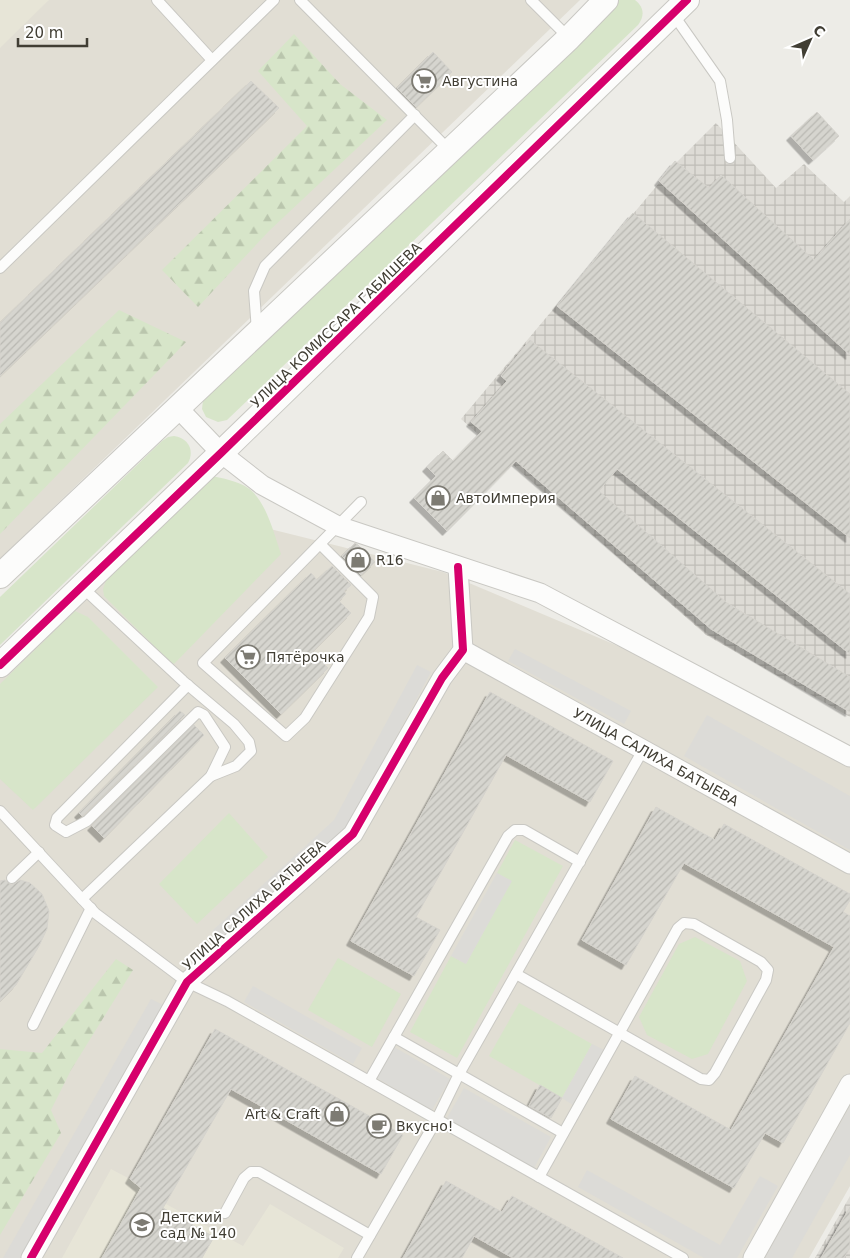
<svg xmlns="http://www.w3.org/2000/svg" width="850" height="1258" font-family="'DejaVu Sans',sans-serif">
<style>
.residential{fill:#e1ded4}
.industrial{fill:url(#industrial-grid)}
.education{fill:#e7e5d7}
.green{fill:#d7e5c9}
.forest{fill:url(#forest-firs)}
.parking{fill:#dcdbd7}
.building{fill:url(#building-hatch);stroke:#d5d3cd;filter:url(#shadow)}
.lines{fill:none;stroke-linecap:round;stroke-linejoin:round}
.service-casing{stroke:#c9c8c3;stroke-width:12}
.minor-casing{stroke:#c9c8c3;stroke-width:21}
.tertiary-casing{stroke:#c9c8c3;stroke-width:26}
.service{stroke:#fcfcfb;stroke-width:10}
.minor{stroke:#fcfcfb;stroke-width:19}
.tertiary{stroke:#fcfcfb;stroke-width:24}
.cycleway-casing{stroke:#fff;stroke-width:11}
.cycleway{stroke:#d6006c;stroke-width:8}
.labels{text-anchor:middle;stroke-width:4;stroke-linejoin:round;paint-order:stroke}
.poi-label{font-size:14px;fill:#413e34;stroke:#fff;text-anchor:start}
.street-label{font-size:14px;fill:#413e34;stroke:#fff}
</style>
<defs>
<pattern id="industrial-grid" width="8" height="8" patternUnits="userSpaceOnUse" patternTransform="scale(1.25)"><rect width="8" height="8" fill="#dddbd5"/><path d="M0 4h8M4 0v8" fill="none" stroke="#bfbdb7"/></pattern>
<pattern id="forest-firs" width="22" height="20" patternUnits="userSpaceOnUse" patternTransform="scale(1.25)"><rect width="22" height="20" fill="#d7e5c9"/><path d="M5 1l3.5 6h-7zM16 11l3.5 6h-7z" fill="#bac6ad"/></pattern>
<pattern id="building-hatch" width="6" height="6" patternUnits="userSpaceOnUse" patternTransform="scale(1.25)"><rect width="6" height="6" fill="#d6d5cf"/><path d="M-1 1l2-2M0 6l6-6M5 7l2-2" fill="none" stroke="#b9b8b2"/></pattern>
<filter id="shadow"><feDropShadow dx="-4.5" dy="4.5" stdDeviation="0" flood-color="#0004"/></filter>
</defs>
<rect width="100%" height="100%" fill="#edece7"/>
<g class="residential">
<path d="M0,0H580L0,559Z"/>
<path d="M195,477L246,523L443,572L682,673L850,760V1186L809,1258H0V672Z"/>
</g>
<g class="industrial">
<path d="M716,123L776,188L804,164L844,202L850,196V717L706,635L461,419L675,164Z"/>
<path d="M850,1196V1258H815Z"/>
</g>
<g class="education">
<path d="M0,0H49L0,48Z"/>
<path d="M111,1169L130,1179L166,1204L243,1246L270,1204L344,1248L338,1258H62Z"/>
</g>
<g class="green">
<path d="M619,0H635C644,7 645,16 638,25L227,420L218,422L206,417L202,409L203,400Z"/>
<path d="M174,436C188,438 195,450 188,463L0,645V597L162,441L168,437Z"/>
<path d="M211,476C222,478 238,481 248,488C266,500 274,534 281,554L174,664L167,659L104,596L103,589L108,575Z"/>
<path d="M75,611L88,617L158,687L33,810L0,779V684Z"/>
<path d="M229,813L268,857L197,924L159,884Z"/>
<path d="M515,840L563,866L457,1058L410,1032L451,956L466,964L511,881L497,873Z"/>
<path d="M695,937L740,961L747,981L708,1054L692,1059L647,1035L639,1017L679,944Z"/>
<path d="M338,958L401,994L372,1047L308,1010Z"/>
<path d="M519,1003L592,1044L562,1098L489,1056Z"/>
</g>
<g class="forest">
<path d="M294,34L340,84L387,120L269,231L198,307L162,270L307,126L258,71Z"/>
<path d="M119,310L186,342L0,534V424Z"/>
<path d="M116,959L133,970L71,1070L51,1110L61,1133L0,1235V1049L42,1053Z"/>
</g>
<g class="parking">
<path d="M515,649L631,711L624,724L508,661Z"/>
<path d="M417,665L431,672L346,830L223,941L213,930L334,820Z"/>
<path d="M707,715L850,796V850L684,756Z"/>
<path d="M497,873L512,881L466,964L451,956Z"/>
<path d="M253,986L362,1048L353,1064L244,1002Z"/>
<path d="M151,999L165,1006L21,1258H3Z"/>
<path d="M592,1044L604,1050L573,1105L562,1098Z"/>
<path d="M394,1047L450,1079L432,1110L377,1078Z"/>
<path d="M464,1088L551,1137L534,1168L447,1118Z"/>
<path d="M850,1106V1155L792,1258H765Z"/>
<path d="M587,1170L720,1245L760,1176L778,1186L737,1258H704L578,1187Z"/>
</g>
<g class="building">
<path d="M433,52L452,72L416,107L397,88Z"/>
<path d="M251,81L279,108L0,376V323Z"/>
<path d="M817,112L839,136L813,160L791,136Z"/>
<path d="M675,161L709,188L721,175L814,260L850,219V355L659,181Z"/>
<path d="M633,213L850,394V538L557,306Z"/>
<path d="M530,340L850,594V654L617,469L599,491L727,603L850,677V712L711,629L516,461L447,531L414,498L436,476L427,467L443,451L453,461L482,431L471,422L507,381L501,376Z"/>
<path d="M355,543L358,545L375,562L361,575L342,556Z"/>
<path d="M332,566L351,585L344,591L346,594L339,601L351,613L312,652L328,668L281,714L225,658L311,573L317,580Z"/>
<path d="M490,692L613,761L590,802L506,755L416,917L440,930L414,976L351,941Z"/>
<path d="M180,711L185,715L82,816L79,813Z"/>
<path d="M194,725L204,735L104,838L92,826Z"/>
<path d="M656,807L715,840L724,824L850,894V900L843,912L850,916V1023L783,1143L765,1133L734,1188L611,1119L635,1076L731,1130L834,947L684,863L626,965L582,940Z"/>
<path d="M5,880L11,885L14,884L20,880L30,883L42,894L49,911L47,929L39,946L16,985L0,1001V881Z"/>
<path d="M215,1029L403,1135L381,1174L231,1089L163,1208L214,1237L202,1258H102L141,1188L130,1179Z"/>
<path d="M540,1085L562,1098L551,1118L529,1106Z"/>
<path d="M446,1181L502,1212L512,1196L623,1258H513L474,1236L462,1258H403Z"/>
<path d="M850,1207V1248L844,1258H821Z"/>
</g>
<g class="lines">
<g class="service-casing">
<g id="service">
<path d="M157,0L212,60"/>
<path d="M300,0L450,151"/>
<path d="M531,0L569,38"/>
<path d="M673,14L720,81L727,120L730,158"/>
<path d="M0,268L274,0"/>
<path d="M257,331L254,291L265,266L415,115"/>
<path d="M320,544L373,597L369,617L305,718L286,736L203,663L361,502"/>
<path d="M82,587L183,681L234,724L249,742L251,751L236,766L211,776"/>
<path d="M0,811L95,913L187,982L227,1001L683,1258"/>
<path d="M12,878L39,852"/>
<path d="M82,899L211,776L225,747L204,715L198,712L87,821L66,832L55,825L57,818L188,685"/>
<path d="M516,974L701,1079L709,1080L715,1073L766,980L768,970L761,962L694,924L684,923L678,928L539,1177"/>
<path d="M33,1025L91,908"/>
<path d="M394,1037L563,1133"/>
<path d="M369,1081L508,836L515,830H524L580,862"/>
<path d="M225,1213L244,1178L251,1172H259L370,1235"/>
<path d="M357,1258L437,1119L459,1074L643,750"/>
</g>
</g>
<g class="minor-casing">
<g id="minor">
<path d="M178,408L221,453L262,485L338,526L540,593L850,757"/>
<path d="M463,650L850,864"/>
<path d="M31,1258L187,982L353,834L442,678L463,650L458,567"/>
<path d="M753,1258L850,1084"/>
</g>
</g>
<g class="tertiary-casing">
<g id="tertiary">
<path d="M0,576L569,38L606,0"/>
<path d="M0,665L221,453L687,0"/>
</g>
</g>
<use href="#service" class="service"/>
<use href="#minor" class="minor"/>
<use href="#tertiary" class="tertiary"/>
<g class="cycleway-casing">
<g id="cycleway">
<path d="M0,665L221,453L687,0"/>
<path d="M31,1258L187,982L353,834L442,678L463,650L458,567"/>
</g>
</g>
<use href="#cycleway" class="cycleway"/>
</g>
<defs>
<g id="supermarket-ring" transform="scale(1.25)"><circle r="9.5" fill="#fff" stroke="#7d7b73" stroke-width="1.5"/><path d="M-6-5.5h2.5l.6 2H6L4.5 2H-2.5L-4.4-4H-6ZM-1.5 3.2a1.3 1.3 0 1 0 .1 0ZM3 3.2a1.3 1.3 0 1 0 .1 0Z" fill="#7d7b73"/></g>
<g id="shop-ring" transform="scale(1.25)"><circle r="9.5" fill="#fff" stroke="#7d7b73" stroke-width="1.5"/><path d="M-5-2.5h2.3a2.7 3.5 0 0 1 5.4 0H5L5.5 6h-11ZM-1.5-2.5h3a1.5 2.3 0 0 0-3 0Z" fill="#7d7b73"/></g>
<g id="cafe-ring" transform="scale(1.25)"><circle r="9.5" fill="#fff" stroke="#7d7b73" stroke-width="1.5"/><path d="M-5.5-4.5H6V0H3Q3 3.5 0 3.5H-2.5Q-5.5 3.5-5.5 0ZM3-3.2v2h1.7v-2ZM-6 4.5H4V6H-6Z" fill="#7d7b73"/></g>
<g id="school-ring" transform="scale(1.25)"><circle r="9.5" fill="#fff" stroke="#7d7b73" stroke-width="1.5"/><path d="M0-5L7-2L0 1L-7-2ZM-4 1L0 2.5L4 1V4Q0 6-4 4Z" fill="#7d7b73"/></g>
</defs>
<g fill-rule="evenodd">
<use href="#supermarket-ring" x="424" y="81"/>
<use href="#shop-ring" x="438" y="498"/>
<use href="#shop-ring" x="358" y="560"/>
<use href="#supermarket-ring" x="248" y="657"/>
<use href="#shop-ring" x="337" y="1114"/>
<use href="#cafe-ring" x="379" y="1126"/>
<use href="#school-ring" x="142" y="1225"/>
</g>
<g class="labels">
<g class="poi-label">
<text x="442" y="86">Августина</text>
<text x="456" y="503">АвтоИмперия</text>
<text x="376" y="565">R16</text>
<text x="266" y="662">Пятёрочка</text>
<text x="320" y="1119" text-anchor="end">Art &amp; Craft</text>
<text x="396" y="1131">Вкусно!</text>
<text x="160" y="1222">Детский<tspan x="160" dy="16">сад № 140</tspan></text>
</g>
<g class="street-label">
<text transform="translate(336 325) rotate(-44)" y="5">УЛИЦА КОМИССАРА ГАБИШЕВА</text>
<text transform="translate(656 757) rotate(29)" y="5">УЛИЦА САЛИХА БАТЫЕВА</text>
<text transform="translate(254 905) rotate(-42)" y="5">УЛИЦА САЛИХА БАТЫЕВА</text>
</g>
</g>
<g transform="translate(810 40) rotate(45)" stroke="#ffffff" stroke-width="4" paint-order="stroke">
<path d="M0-4L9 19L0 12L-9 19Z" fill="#413e34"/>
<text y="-8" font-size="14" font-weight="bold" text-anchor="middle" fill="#413e34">С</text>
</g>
<path d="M18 38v8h69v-8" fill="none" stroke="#413e34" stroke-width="2.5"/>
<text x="25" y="38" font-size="15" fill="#413e34" stroke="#ffffff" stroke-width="4" paint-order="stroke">20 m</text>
</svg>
